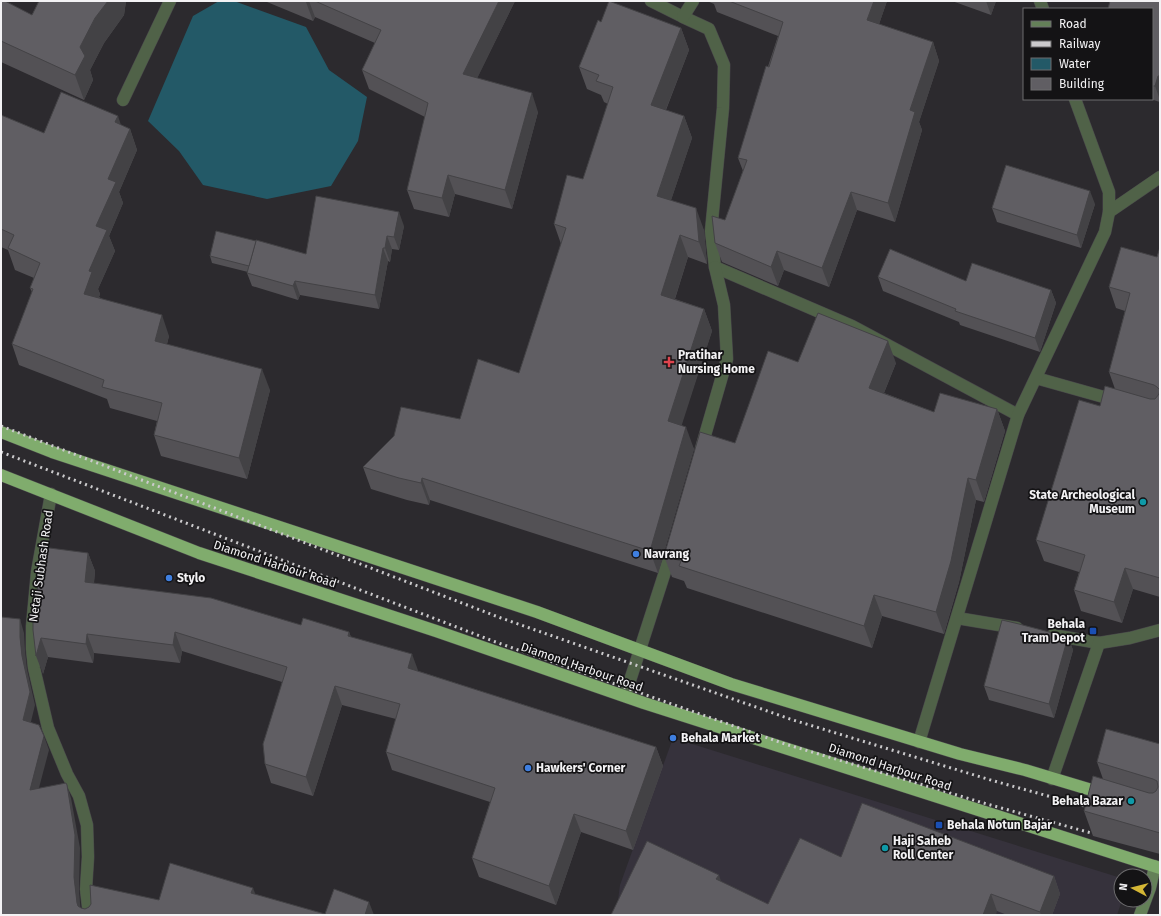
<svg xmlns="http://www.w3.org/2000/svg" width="1161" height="916" font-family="'Fira Sans',sans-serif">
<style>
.built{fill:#36323c}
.water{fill:#235967}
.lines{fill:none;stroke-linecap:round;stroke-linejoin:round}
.lane-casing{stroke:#48464a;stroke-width:13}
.street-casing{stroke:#48464a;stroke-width:13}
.secondary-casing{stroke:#48464a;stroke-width:13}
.highway-casing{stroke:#48464a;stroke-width:13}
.lane{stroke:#506248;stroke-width:12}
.street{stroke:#506248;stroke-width:12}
.secondary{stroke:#648058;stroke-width:12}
.highway{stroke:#80ac6d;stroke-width:12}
.rail{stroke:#cbcacc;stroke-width:3;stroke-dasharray:2 4;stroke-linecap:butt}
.wall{fill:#535155}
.shaded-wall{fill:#434245}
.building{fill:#605e63;stroke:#434245}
.health-dot{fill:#e0444e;stroke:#141315;stroke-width:1.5}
.culture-dot{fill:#0f9aa8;stroke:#141315;stroke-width:1.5}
.shop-dot{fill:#3f7fe0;stroke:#141315;stroke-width:1.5}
.transit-dot{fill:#1a4fb4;stroke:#141315;stroke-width:1.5}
.labels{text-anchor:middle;stroke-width:3.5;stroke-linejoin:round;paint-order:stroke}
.poi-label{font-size:12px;font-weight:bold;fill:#f3f2f4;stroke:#141315;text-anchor:start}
.street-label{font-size:12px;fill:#f3f2f4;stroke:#141315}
</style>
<rect width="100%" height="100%" fill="#2c2a2e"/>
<path class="built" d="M673,738L1121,878V900H1122L1117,915H616L620,885Z"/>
<path class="water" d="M219,1H234L306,27L329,70L367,97L358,141L331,186L267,199L203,185L179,151L148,121L193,16Z"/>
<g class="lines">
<g class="lane-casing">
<g id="lane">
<path d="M1036,378L1118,401"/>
<path d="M957,618L1017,628"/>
<path d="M1053,635L1099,643L1130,638L1160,630"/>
<path d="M1052,779L1099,643"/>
</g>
</g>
<g class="street-casing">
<g id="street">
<path d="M651,1L683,17L709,29L724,65L723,108L711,231L715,267L852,326L1018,415"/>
<path d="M1040,1L1043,9"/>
<path d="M683,17L693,1"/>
<path d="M123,100L170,1"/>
<path d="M1109,212L1160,177"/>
<path d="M701,449L727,359L724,305L715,267"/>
<path d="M51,494L37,572L32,626V649L34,668L48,728L67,774L79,796L87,825L88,857L86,889L89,915"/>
<path d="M625,696L672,550"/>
<path d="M919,742L1018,415L1105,232L1109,212V192L1075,99"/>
</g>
</g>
<g class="secondary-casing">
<path id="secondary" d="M1140,915L1150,888L1155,866"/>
</g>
<g class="highway-casing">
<g id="highway">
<path d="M1,432L52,452L537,612L731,684L960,754L1025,770L1105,794"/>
<path d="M1,475L199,553L436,631L644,703L1160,868"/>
</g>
</g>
<use href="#lane" class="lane"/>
<use href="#street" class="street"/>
<use href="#secondary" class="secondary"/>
<use href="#highway" class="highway"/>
<g class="rail">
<path d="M1,426L501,618L793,720L994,781L1095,809"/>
<path d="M1,452L493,641L785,744L987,804L1102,836"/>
</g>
</g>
<g class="wall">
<path d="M1,1L32,15L39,1H126L124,15L104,43L90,70L93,80L84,100L1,62Z"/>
<path d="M267,1H515L477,78L538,112L512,209L455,194L449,217L414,209L407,190L425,117L369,89L362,70L375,43L315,17L313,21L267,2Z"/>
<path d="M707,1H887L879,24L933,42L939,61L919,122L922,130L895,222L857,210L829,287L784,270L778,286L722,262L715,243L725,220L743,171L738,158L778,36L717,12L714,4Z"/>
<path d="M952,1H996L991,15Z"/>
<path d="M1160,1V102L1150,99H1152V9Z"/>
<path d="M601,22L681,28L689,50L666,110L684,116L692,138L671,200L704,230L707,264L688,257L675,299L704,309L712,331L681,425L694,449L658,573L430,500L429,505L407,500L371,489L363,467L460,419L519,373L561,244L554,224L583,179L608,104L604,102L601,95L587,89L579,67Z"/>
<path d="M1,115L44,133L121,125L130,129L137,150L119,192L123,203L109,236L115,251L98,289L100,294L99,297L169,336L167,344L270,390L247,479L161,456L154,435L157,421L110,408L107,399L19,365L12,344L32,292L30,288L34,278L15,270L8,250L1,247Z"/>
<path d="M1095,204L1081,248L997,222L992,208Z"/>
<path d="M404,226L399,250L392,249L390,262L388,261L379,309L300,295L298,300L252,286L247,273L248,272L212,263L210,256L306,254Z"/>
<path d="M1160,247V597L1133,589L1122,623L1081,611L1074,590L1079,572L1044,561L1036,540L1100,406L1115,389L1109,372L1125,311L1116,308L1109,287L1157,257Z"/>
<path d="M878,277L966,281L1051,290L1056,303L1040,352L960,325L959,322L883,291Z"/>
<path d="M798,362L896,363L884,393L934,412L997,409L1005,431L984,502L976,500L959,582L944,634L882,616L872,648L687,588L684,581L672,577L664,556L735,443Z"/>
<path d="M88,553L95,571L94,583L301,625L349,632L351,637L418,671L656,747L663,766L633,850L581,832L556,905L479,877L472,858L490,802L392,770L386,752L396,719L342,705L313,796L271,783L265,764L282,682L182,651L180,663L94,653L93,663L48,657L43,674L34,617Z"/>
<path d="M1068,637L1073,650L1054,718L989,700L984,686Z"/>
<path d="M1160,744V854L1093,836L1084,811L1103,779L1097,762Z"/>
<path d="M841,857L1054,876L1060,894L1052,915H1007L997,911L611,915L721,882L768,904Z"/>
</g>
<g class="shaded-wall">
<path d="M108,1H126L124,15L104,43L90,70L93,80L84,100L75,75L80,47L95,18Z"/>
<path d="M307,1H309L315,17L313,21L306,2Z"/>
<path d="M499,1H515L470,93L463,74Z"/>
<path d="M874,1H887L874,39L867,20Z"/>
<path d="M986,1H996L991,15Z"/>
<path d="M681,28L689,50L659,127L651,105Z"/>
<path d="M933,42L939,61L919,122L922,130L895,222L888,203L910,110Z"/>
<path d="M1158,76L1160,80V100L1155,86Z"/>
<path d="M532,93L538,112L512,209L505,190Z"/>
<path d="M118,116L125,137L115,122Z"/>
<path d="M684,116L692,138L665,218L657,196Z"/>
<path d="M130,129L137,150L119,192L123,203L109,236L115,251L98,289L100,294L92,315L84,294L89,271L96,226L108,179Z"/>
<path d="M448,175L455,194L449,217L442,198Z"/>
<path d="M1090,191L1095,204L1081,248L1077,235Z"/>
<path d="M851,192L857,210L829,287L822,268Z"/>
<path d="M696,208L704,230L707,264L699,242Z"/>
<path d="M399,212L404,226L399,250L394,237Z"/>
<path d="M680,235L688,257L669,317L661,295Z"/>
<path d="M387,236L392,249L390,262L385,248Z"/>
<path d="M383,248L388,261L379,309L375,295Z"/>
<path d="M777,251L784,270L778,286L771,267Z"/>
<path d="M295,281L300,295L298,300L293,286Z"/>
<path d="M1051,290L1056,303L1040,352L1035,338Z"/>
<path d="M704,309L712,331L676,443L668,421Z"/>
<path d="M162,315L169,336L162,362L155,341Z"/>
<path d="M888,341L896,363L877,410L869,388Z"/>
<path d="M262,369L270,390L247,479L239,458Z"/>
<path d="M997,409L1005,431L984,502L976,480Z"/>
<path d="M686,427L694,449L658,573L650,551Z"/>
<path d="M422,478L430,500L429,505L421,483Z"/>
<path d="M968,478L976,500L959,582L944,634L936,612Z"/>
<path d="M88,553L95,571L92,601L85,582Z"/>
<path d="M1125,568L1133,589L1122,623L1114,602Z"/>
<path d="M874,595L882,616L872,648L864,626Z"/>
<path d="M20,619L24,633L25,650L27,669L35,705L28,734L23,720L22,656L20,637Z"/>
<path d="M175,632L182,651L180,663L173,645Z"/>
<path d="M349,632L356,651L348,636Z"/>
<path d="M87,634L94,653L93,663L86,644Z"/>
<path d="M1068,637L1073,650L1054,718L1049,704Z"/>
<path d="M41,638L48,657L43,674L36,656Z"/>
<path d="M412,654L419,673L408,668Z"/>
<path d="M335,686L342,705L313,796L306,777Z"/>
<path d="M44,736L49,750L35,803L30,790Z"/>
<path d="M656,747L663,766L633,850L626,831Z"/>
<path d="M67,785L71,798L80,848L79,890L81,915L77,903L74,877Z"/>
<path d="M574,814L581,832L556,905L549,886Z"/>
<path d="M719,875L725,893L716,879Z"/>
<path d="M1054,876L1060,894L1052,915H1041L1040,912Z"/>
<path d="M253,888L258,901L251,893Z"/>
<path d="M991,894L997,911L996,915H983Z"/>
<path d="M369,902L374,915H365Z"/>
</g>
<g class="building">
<path d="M1,1H5L32,15L39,1H108L95,18L80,47L85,56L75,75L1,41Z"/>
<path d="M315,1H499L463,74L532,93L505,190L448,175L442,198L407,190L428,103L362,70L381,30Z"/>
<path d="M609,1L681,28L651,105L684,116L657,196L696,208L699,242L680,235L661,295L704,309L668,421L686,427L650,551L422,478L421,483L399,478L363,467L394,436L401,407L460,419L478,359L519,373L566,228L554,224L567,175L583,179L613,87L596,81L599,75L579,67L598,20L601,22Z"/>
<path d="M729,1H874L867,20L933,42L910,110L915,112L888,203L851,192L822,268L777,251L771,267L715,243L712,216L725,220L747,160L738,158L766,66L769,67L783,22Z"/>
<path d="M1110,1H1160V76H1158L1155,86H1152V9H1108Z"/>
<path d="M61,92L118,116L115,122L130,129L108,179L116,182L96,226L107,230L89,271L92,272L84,294L162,315L155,341L262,369L239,458L154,435L162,403L102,387L104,380L12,344L33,289L30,288L40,263L8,248L14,235L1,229V115L44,133Z"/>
<path d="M1006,165L1090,191L1077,235L992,208Z"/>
<path d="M316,196L399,212L394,237L387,236L385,248H383L375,295L295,281L293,286L247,273L256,240L306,254Z"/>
<path d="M216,231L256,241L249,266L210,256Z"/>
<path d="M1121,247L1157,257L1160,247V578L1125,568L1114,602L1074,590L1085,555L1036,540L1079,400L1100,406L1105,386L1150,399H1155L1159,394L1160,390L1157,387L1154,385L1109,372L1130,293L1109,287Z"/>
<path d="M890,249L966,281L972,263L1051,290L1035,338L955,311L956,309L878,277Z"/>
<path d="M818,313L888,341L869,388L934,412L940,393L997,409L976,480L968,478L951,561L936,612L874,595L864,626L679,566L681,561L664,556L700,432L735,443L768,351L798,362Z"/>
<path d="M42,547L88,553L85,582L211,598L301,625L303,618L349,632L348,636L412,654L408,668L656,747L626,831L574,814L549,886L472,858L495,788L386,752L400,704L335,686L306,777L265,764L263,744L287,667L175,632L173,645L87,634L86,644L41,638L36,656L33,630V616L34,617Z"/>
<path d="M1,617L20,619V637L22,656L30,692L23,720L39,725L44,736L30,790L66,783L67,785L75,835L74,877L77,903L78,906L81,908L85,909L89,907L91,904L90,885L159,900L170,863L253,888L251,893L325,914L334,889L369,902L365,915H1Z"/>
<path d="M1002,620L1019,624L1068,637L1049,704L984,686Z"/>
<path d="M1106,729L1160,744V833L1084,811L1093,776L1149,793H1153L1156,791L1158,787L1157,781L1153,779L1097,762Z"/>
<path d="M862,803L1054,876L1040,912L991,894L983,915H611L647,841L719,875L716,879L768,904L800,838L841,857Z"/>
</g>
<path class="health-dot" d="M667 356h4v4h4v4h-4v4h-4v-4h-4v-4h4z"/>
<g class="culture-dot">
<circle cx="1143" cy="502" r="4"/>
<circle cx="1131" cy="801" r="4"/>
<circle cx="885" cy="848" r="4"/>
</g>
<g class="shop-dot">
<circle cx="636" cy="554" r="4"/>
<circle cx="169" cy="578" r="4"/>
<circle cx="673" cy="738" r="4"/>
<circle cx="528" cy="768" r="4"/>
</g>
<g class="transit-dot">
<rect x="1089" y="627" width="8" height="8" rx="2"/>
<rect x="935" y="821" width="8" height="8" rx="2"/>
</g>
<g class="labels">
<g class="poi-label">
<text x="678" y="359">Pratihar<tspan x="678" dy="14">Nursing Home</tspan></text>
<text x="1135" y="499" text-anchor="end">State Archeological<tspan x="1135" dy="14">Museum</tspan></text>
<text x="644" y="558">Navrang</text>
<text x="177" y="582">Stylo</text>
<text x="1085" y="628" text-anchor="end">Behala<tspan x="1085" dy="14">Tram Depot</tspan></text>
<text x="681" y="742">Behala Market</text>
<text x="536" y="772">Hawkers' Corner</text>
<text x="1123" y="805" text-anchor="end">Behala Bazar</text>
<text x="947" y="829">Behala Notun Bajar</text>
<text x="893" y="845">Haji Saheb<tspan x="893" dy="14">Roll Center</tspan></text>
</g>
<g class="street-label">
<text transform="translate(275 564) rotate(18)" y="4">Diamond Harbour Road</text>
<text transform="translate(41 566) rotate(-82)" y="4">Netaji Subhash Road</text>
<text transform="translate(582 667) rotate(19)" y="4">Diamond Harbour Road</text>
<text transform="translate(890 767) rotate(18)" y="4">Diamond Harbour Road</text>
</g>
</g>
<rect width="1161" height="916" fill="none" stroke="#f3f2f4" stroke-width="4"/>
<rect x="1023" y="8" width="130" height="92" fill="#141315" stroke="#6d6c6e"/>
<rect x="1031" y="21" width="20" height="6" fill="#648058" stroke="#6d6c6e"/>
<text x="1059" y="28" font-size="12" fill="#f3f2f4">Road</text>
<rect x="1031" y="41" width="20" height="6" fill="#cbcacc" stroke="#6d6c6e"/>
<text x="1059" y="48" font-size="12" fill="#f3f2f4">Railway</text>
<rect x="1031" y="58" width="20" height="12" fill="#235967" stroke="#6d6c6e"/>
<text x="1059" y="68" font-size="12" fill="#f3f2f4">Water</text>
<rect x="1031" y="78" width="20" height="12" fill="#605e63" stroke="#6d6c6e"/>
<text x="1059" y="88" font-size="12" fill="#f3f2f4">Building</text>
<g transform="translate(1133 888) rotate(277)"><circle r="19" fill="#141315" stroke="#6d6c6e"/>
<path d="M0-3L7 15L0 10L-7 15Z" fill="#d4b635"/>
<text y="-6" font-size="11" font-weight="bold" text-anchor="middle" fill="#f3f2f4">N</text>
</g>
</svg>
